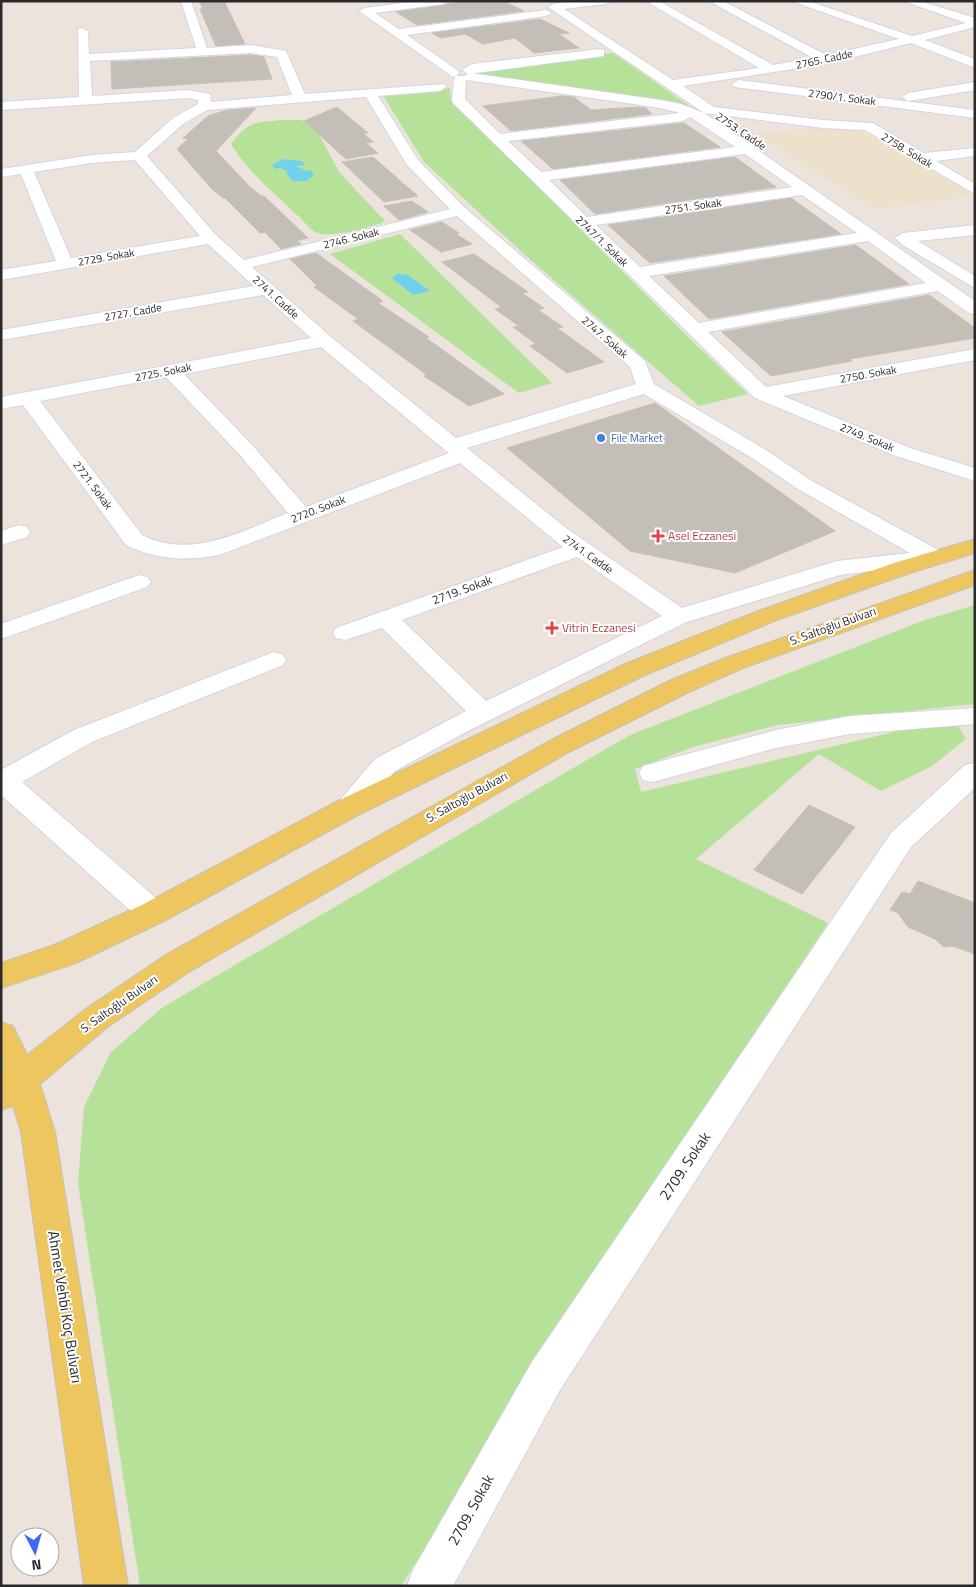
<svg xmlns="http://www.w3.org/2000/svg" width="976" height="1587" font-family="'Titillium Web',sans-serif">
<style>
.education{fill:#ede1cc}
.green{fill:#b5e199}
.water{fill:#71d1ec}
.building{fill:#c4beb8;stroke:#c7c0b6}
.lines{fill:none;stroke-linecap:round;stroke-linejoin:round}
.minor-casing{stroke:#d1d5e2;stroke-width:2}
.primary-casing{stroke:#c3c3c3;stroke-width:2}
.minor{fill:#fff;fill-rule:evenodd}
.primary{fill:#eec65f;fill-rule:evenodd}
.shop-dot{fill:#3f7fe0;stroke:#fff;stroke-width:2}
.health-dot{fill:#e0444e;stroke:#fff;stroke-width:2}
.labels{text-anchor:middle;stroke-width:4;stroke-linejoin:round;paint-order:stroke}
.far-street-label{font-size:11px;fill:#2a2a2a;stroke:#fff}
.far-shop-label{font-size:11px;fill:#366cbe;stroke:#fff;text-anchor:start}
.health-label{font-size:12px;fill:#be3a42;stroke:#fff;text-anchor:start}
.street-label{font-size:12px;fill:#2a2a2a;stroke:#fff}
.near-street-label{font-size:15px;fill:#2a2a2a;stroke:#fff}
</style>
<rect width="100%" height="100%" fill="#ece4dc"/>
<path class="education" d="M832,127L857,128L975,196L873,209L757,134Z"/>
<g class="green">
<path d="M613,53L688,105L687,107L476,75L478,72L520,62Z"/>
<path d="M450,88L451,100L688,337L748,394L699,406L525,255L424,162L382,94Z"/>
<path d="M281,120H300L313,123L339,172L385,221C373,228 330,238 317,233C310,230 303,220 297,215C274,193 247,171 231,144C249,121 253,123 281,120Z"/>
<path d="M400,234L552,383L519,393L330,254Z"/>
<path d="M975,605V704L778,725L693,747L635,769L641,792L923,725L957,724L966,739L932,766L881,791L819,754L696,859L828,923L629,1223L401,1586H140L78,1184L84,1107L111,1052L163,1007L630,735L925,620Z"/>
</g>
<g class="water">
<path d="M284,159L302,161L305,165L296,166L303,169L299,170L311,171L314,175L306,181H292L286,172L288,171L281,169L285,167L275,169L272,165Z"/>
<path d="M397,274L408,275L430,291L413,295L392,278Z"/>
</g>
<g class="building">
<path d="M199,1H224L245,44L216,46L200,9H203Z"/>
<path d="M467,1H503L524,11L417,25L396,12Z"/>
<path d="M540,19L569,33L559,34L579,48L534,53L515,38L483,44L465,34L441,38L432,33Z"/>
<path d="M251,55L264,57L272,79L112,89L111,62Z"/>
<path d="M562,96L574,97L591,110L638,107L646,108L652,114L511,131L483,106Z"/>
<path d="M337,107L368,133H363L373,142L366,143L378,153L346,159L304,121Z"/>
<path d="M256,108L216,151L249,186L261,196H264L308,238L296,241L301,244L281,249L265,232L260,233L225,198H223L211,188L177,149L188,139L183,138L208,116L227,110Z"/>
<path d="M684,123L720,147L553,169L521,141Z"/>
<path d="M373,157L405,185L418,196L384,202L342,162Z"/>
<path d="M735,157L776,187L595,214L560,180Z"/>
<path d="M791,198L841,234L650,263L608,225Z"/>
<path d="M412,201L428,212L399,220L384,206Z"/>
<path d="M442,222L459,233L456,234L472,244L441,252L410,230Z"/>
<path d="M856,245L909,284L709,319L664,276Z"/>
<path d="M316,253L383,301L378,303L429,337L426,338L504,394L469,406L424,376L427,375L353,321L358,319L314,287L317,286L290,259Z"/>
<path d="M474,254L528,292L522,293L544,308L538,310L563,327L557,328L604,362L567,373L530,346L536,344L513,327L519,326L495,309L501,307L442,262Z"/>
<path d="M929,295L975,328V338L850,359L852,361L771,376L722,332Z"/>
<path d="M655,403L658,405L835,531L735,573L630,551L507,448Z"/>
<path d="M809,805L855,827L802,894L754,870Z"/>
<path d="M918,881L975,903V954L953,946L944,947L935,939L908,927L898,913L890,910L902,892L910,894Z"/>
</g>
<g class="lines">
<g class="minor-casing">
<g id="minor">
<path d="M181,1H191L207,48L251,45L286,51L305,94L444,84L446,87L440,91L378,96L418,160L465,208L645,361L654,384L766,450L812,481L942,552L945,557L942,562L840,575L687,622L466,732L395,771L360,814L350,817L340,814L336,807L340,800L375,759L466,711L382,628L345,640L336,638L333,633L336,628L563,547L460,463L222,554C189,562 156,560 126,545L23,405L1,409V397L311,338L263,295L1,340V330L254,286L208,244L1,280V270L56,261L21,174L1,177V169L92,155L135,152L173,118L198,104V100L188,98L1,110V102L79,97L78,29L82,28L88,31L89,54L196,48ZM251,53L277,57L292,95L211,102L210,94L188,90L92,96L90,61ZM366,97L407,165L450,209L244,260L217,236L147,156L183,124L207,110ZM135,160L200,236L71,258L34,172L92,163ZM457,216L630,367L636,384L456,438L331,337L252,267ZM321,347L445,450L449,453L306,507L254,447L184,374ZM166,377L240,455L288,513C242,531 191,560 142,535L40,401ZM644,394L752,458L798,489L910,553L837,561L682,608L566,528L467,448ZM577,557L662,616L486,701L402,620Z"/>
<path d="M416,1H449L444,4L375,13L399,29L546,10L552,13L546,16L407,35L457,70L459,73L457,76L453,77L359,11L365,8Z"/>
<path d="M575,1H610L605,4L564,9L673,80L759,68L646,1H659L773,65L813,58L709,1H723L826,55L899,39L791,1H808L912,36L966,23L903,1H920L975,18V27L925,40L975,59V68L911,43L826,64L683,86L714,107L823,120L873,123L924,153L975,148V156L936,161L975,184V194L865,130L823,128L704,113L548,7L553,4Z"/>
<path d="M600,49L604,50V56L468,74L462,70L472,64Z"/>
<path d="M470,73L661,100L681,104L706,114L975,301V314L969,313L938,291L708,332L766,387L975,349V360L783,396L910,448L975,468V481L896,456L755,398L453,103L452,100L454,79L456,76H464ZM466,80L661,108L680,113L500,134L465,99ZM690,117L735,147L541,172L508,141L683,121ZM745,154L792,187L587,217L549,180ZM802,195L857,233L640,267L596,225ZM868,241L926,283L699,323L649,276Z"/>
<path d="M738,80L975,110V118L734,87L732,84Z"/>
<path d="M975,82V90L908,101L902,97L908,93Z"/>
<path d="M975,225V235L918,241L975,276V288L904,246L895,238L903,233Z"/>
<path d="M19,525L27,527L30,532L27,537L1,545V531Z"/>
<path d="M139,575L147,577L151,582L147,587L1,639V624Z"/>
<path d="M274,652L283,655L286,660L283,665L92,742L22,782L164,905L168,913L164,921L153,924L142,921L1,795V770L74,730Z"/>
<path d="M975,708V724L850,734L776,748L653,782L643,780L639,773L643,766L776,730L850,716Z"/>
<path d="M975,763V788L911,847L560,1390L453,1586H407L413,1570L532,1362L891,833L965,765Z"/>
</g>
</g>
<g class="primary-casing">
<g id="primary">
<path d="M975,539V553L910,573L777,620L643,676L360,814L164,921L76,963L1,988V963L54,945L142,905L340,800L625,664L761,610L894,563Z"/>
<path d="M975,570V585L743,668L689,692L569,752L189,972L109,1026L40,1084L55,1132L128,1586H84L21,1132L13,1106L1,1110V1076L3,1074L1,1022L13,1026L27,1055L87,1008L167,954L551,740L671,680L725,658Z"/>
</g>
</g>
<use href="#minor" class="minor"/>
<use href="#primary" class="primary"/>
</g>
<circle class="shop-dot" cx="601" cy="438" r="5"/>
<g class="health-dot">
<path d="M655.5 528.5h5v5h5v5h-5v5h-5v-5h-5v-5h5z"/>
<path d="M549.5 620.5h5v5h5v5h-5v5h-5v-5h-5v-5h5z"/>
</g>
<g class="labels">
<g class="far-street-label">
<text transform="translate(824 59) rotate(-12)" y="4">2765. Cadde</text>
<text transform="translate(842 97) rotate(7)" y="4">2790/1. Sokak</text>
<text transform="translate(741 131) rotate(34)" y="4">2753. Cadde</text>
<text transform="translate(907 150) rotate(31)" y="4">2758. Sokak</text>
<text transform="translate(693 206) rotate(-8)" y="4">2751. Sokak</text>
<text transform="translate(351 238) rotate(-14)" y="4">2746. Sokak</text>
<text transform="translate(602 241) rotate(44)" y="4">2747/1. Sokak</text>
<text transform="translate(106 257) rotate(-10)" y="4">2729. Sokak</text>
<text transform="translate(276 297) rotate(42)" y="4">2741. Cadde</text>
<text transform="translate(133 312) rotate(-10)" y="4">2727. Cadde</text>
<text transform="translate(605 337) rotate(41)" y="4">2747. Sokak</text>
<text transform="translate(163 372) rotate(-11)" y="4">2725. Sokak</text>
<text transform="translate(868 374) rotate(-10)" y="4">2750. Sokak</text>
<text transform="translate(867 437) rotate(22)" y="4">2749. Sokak</text>
<text transform="translate(93 485) rotate(53)" y="4">2721. Sokak</text>
<text transform="translate(318 509) rotate(-21)" y="4">2720. Sokak</text>
<text transform="translate(588 554) rotate(35)" y="4">2741. Cadde</text>
</g>
<g class="far-shop-label">
<text x="611" y="442">File Market</text>
</g>
<g class="health-label">
<text x="668" y="540">Asel Eczanesi</text>
<text x="562" y="632">Vitrin Eczanesi</text>
</g>
<g class="street-label">
<text transform="translate(462 590) rotate(-20)" y="4">2719. Sokak</text>
<text transform="translate(833 626) rotate(-20)" y="4">S. Saltoğlu Bulvarı</text>
<text transform="translate(467 797) rotate(-29)" y="4">S. Saltoğlu Bulvarı</text>
<text transform="translate(119 1004) rotate(-35)" y="4">S. Saltoğlu Bulvarı</text>
</g>
<g class="near-street-label">
<text transform="translate(685 1166) rotate(-56)" y="5">2709. Sokak</text>
<text transform="translate(65 1307) rotate(81)" y="5">Ahmet Vehbi Koç Bulvarı</text>
<text transform="translate(471 1510) rotate(-61)" y="5">2709. Sokak</text>
</g>
</g>
<rect width="976" height="1587" fill="none" stroke="#2a2a2a" stroke-width="5"/>
<g transform="translate(35 1552) rotate(174)"><circle r="24" fill="#ffffff" stroke="#aaaaaa"/>
<path d="M0-4L9 19L0 12L-9 19Z" fill="#3e69f6"/>
<text y="-8" font-size="14" font-weight="bold" text-anchor="middle" fill="#2a2a2a">N</text>
</g>
</svg>
